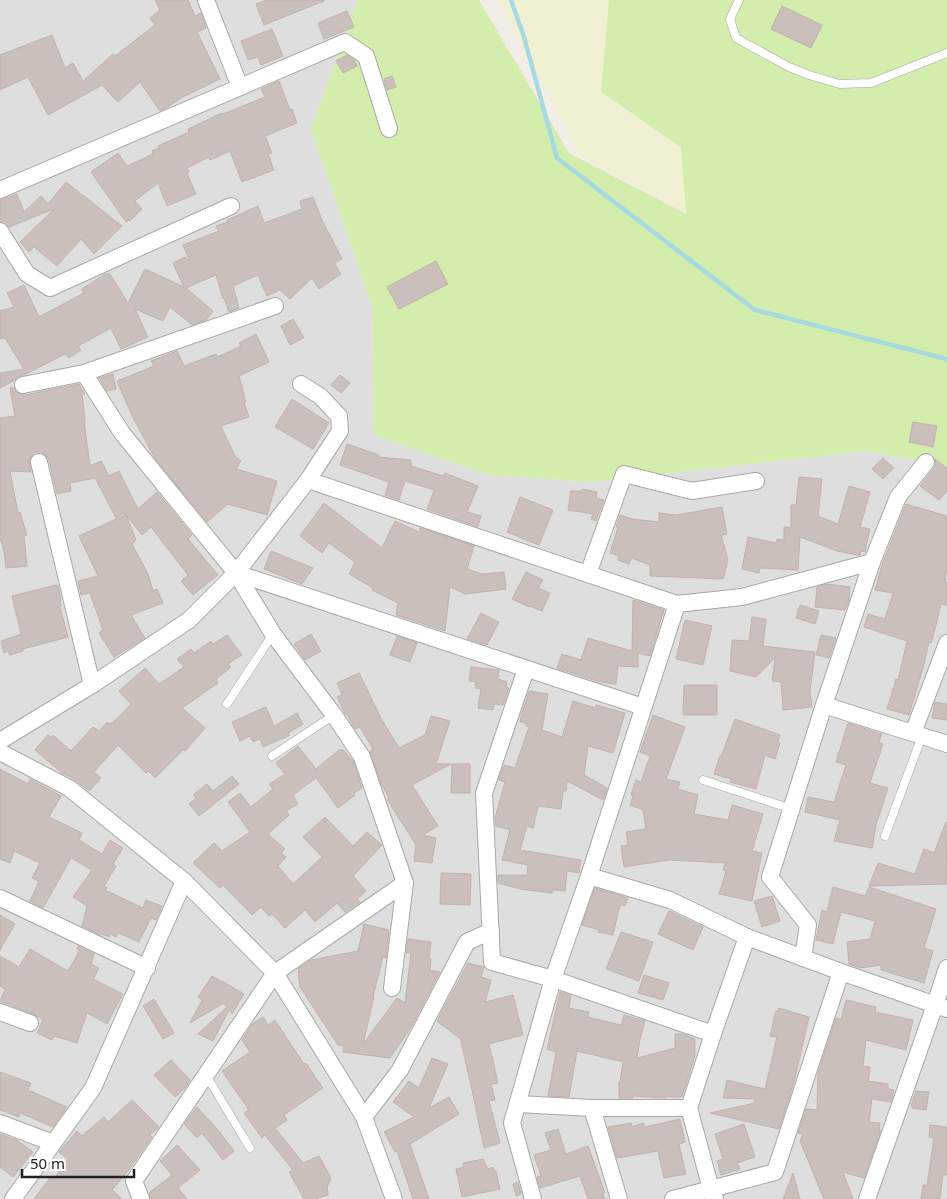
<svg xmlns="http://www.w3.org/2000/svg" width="947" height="1199" font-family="'Noto Sans',sans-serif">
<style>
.residential{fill:#dfdede}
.farmland{fill:#f1f0d2}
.grass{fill:#d2edac}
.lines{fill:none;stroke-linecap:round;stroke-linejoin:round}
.stream{stroke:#a6d9e1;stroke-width:4.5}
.building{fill:#cabfba;stroke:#c4b2a9}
.lane-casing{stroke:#a8a8a8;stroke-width:9}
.street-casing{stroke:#a8a8a8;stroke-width:18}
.lane{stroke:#fff;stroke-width:8}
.street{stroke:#fff;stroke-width:16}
</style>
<rect width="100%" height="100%" fill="#f2ede7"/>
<path class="residential" d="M0,0H358L311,129L372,306L374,435L488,475L593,482L865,451L947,466V1199H0Z"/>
<path class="farmland" d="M498,0H609L601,92L681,147L687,214L579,154Z"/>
<path class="grass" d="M358,0H479L569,153L686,214L681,147L601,92L609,0H947V466L865,451L593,482L488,475L374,435L372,306L311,129Z"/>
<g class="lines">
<path class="stream" d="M511,0L524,37L557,158L755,310L947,359"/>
</g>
<g class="building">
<path d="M155,0H188L195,16L201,13L206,28L197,32L220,79L181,98L166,108L160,111L140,82L118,102L102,85L48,115L28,77L0,90V55L52,35L65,68L73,63L83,81L113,54L115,56L155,25L150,18L160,10Z"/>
<path d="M267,0H324V1L264,25L256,4Z"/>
<path d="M782,6L822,25L811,48L771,29Z"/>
<path d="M347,11L354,27L324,39L318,23Z"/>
<path d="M272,29L283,56L261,65L258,57L248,60L241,41Z"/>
<path d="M347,55L354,60L357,66L343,73L336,61Z"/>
<path d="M392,76L396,87L387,90L384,79Z"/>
<path d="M279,81L290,110L292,109L297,123L265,136L272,153L268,154L274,170L242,182L230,151L210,160L209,157L187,168L189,172L187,173L196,194L167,206L158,183L135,201L142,209L130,221L129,220L126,222L91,172L118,153L127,166L153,154L152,151L159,148L158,146L189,132L188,129L222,113L223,114L265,97L261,89Z"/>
<path d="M66,182L122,226L94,254L81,239L57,266L34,247L29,252L20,242L54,209L9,227L5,222L0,221V200L17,194L24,212L41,196L48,204Z"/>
<path d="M313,197L321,218L342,259L334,263L341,274L319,289L312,278L290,299L280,290L267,296L258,275L233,286L239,308L229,312L224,298L223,299L216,275L186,288L213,311L206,320L192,325L170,307L163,321L135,309L148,337L121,349L111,328L78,346L81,350L69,358L65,354L26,374L17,377L15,380L0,388V373L24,369L5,338L0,339V311L14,307L7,293L24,285L39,317L84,293L82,289L105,274H110L128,303L145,269L184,287L173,263L185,257L190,262L183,245L219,231L216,226L228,222L227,220L258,206L264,223L302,209L300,201Z"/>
<path d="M436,261L448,284L399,309L387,287Z"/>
<path d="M293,319L304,338L290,345L281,326Z"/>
<path d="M256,334L269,362L239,376L246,402H244L249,417L221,426L235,456L241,461L236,469L277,481L267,515L228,504L207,522L156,460L133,418L117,381L154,366L151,361L177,351L184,366L216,354L217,357L241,346L239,343Z"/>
<path d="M113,374L116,389L107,391L99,378Z"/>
<path d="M340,375L350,383L341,393L331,385Z"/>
<path d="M79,384L85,394H82L85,421H84L90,466L101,461L109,476L119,471L138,509L157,492L192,535L188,539L218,575L193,595L181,581L188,575L151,527L142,535L126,515L136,540L132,544L148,574L153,591L157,589L163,603L131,615L145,638L114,657L99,633L103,630L90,593L81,595L78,581L98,576L79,536L125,515L124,513L116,518L95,478L70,483L71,491L57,494L49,460L47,456L41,452H36L33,454L29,460L31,472L10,471L18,513L20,512L27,535L24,536L27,566L6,568L4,550L0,538V418L15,416L10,388H14L16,392L19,394L25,395Z"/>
<path d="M292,399L329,423L313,449L275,427Z"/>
<path d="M913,422L937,426L933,447L909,442Z"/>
<path d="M347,444L379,455L378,457L411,460V466L443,476L445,473L478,486L467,512L481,516L478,527L427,509L434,490L405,481L399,500L385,495L389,482L340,465Z"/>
<path d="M883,458L894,468L883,479L872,469Z"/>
<path d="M935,459L947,468V491L939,500L920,486L934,468L936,464Z"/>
<path d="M799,477L822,479L818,516L838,524L849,486L870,492L860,527L870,529L865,552L861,551L860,555H858L837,551L800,537L798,570L760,568L759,573L742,569L748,537L776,543L777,539L784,540V527L791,528V505H796Z"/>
<path d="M582,489L597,492L596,498L604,500L596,521L591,519L593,514L568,510L571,491H582Z"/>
<path d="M520,497L553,510L539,545L507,532Z"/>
<path d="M324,503L382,548L395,521L419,532L420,528L474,546L467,569L482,574L504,572L506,589L465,594L450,587L445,631L396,615L398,603L372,590L373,588L349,574L355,562L329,543L322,553L300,536Z"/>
<path d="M906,504L947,516V566L945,582L947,583V605L941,604L933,637L931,643L929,642L923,668L909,715L887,709L896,679L898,680L907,641L864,627L868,614L885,619L893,593L875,590L882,565Z"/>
<path d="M722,507L727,534L721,535L728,560L723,579L650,576V565L631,558L629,564L618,560L619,556L610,553L618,527H616L620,515L632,519L659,522V513L676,515Z"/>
<path d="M271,551L313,568L302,584L264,569Z"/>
<path d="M526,572L543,580L538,588L550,593L542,611L529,606V607L512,599Z"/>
<path d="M827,584L850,587L849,600L845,610L815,607L817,587Z"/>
<path d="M56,585L58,586L61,600H60L61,606L60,607L68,637L23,649V651L10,655L8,651L4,653L1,641L21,634L12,596Z"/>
<path d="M633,600L664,610L650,656L638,653V667L618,666L616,684L600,682L557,668L562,654L581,660L588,638L632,651Z"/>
<path d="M800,605L819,611L815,624L796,618Z"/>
<path d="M481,613L499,622L487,645L467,639Z"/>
<path d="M752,617L766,619L763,646L815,652L810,691L812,707L783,710L781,682L772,681L775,658L756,677L730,671L732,640L749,641Z"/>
<path d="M685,620L712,626L703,665L676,659Z"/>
<path d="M311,634L321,651L305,660L294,644Z"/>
<path d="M227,635L242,655L228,664L231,667L216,679L218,683L182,708L205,728L185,751L183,750L155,778L148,771L146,773L118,745L94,772L101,778L89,791L71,777L62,773L35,750L48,735L51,737L53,735L71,751L93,727L99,731L107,722L110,724L120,716L131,704L119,691L145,668L159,684L184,667L177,659L191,649L194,653L211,641L213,644Z"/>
<path d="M821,635L836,638L829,658L816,655Z"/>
<path d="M397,636L417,643L410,662L390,655Z"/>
<path d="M471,667L499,670L498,679L507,682L506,687L509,688L503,705L494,704L493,710L478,708L481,689L475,688L476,682L469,681Z"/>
<path d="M359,673L382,720L399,748L425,735L431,716L450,721L436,764H451L412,785L438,826L423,835L436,838L432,863L414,861L416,845L388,801L387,799L389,798L381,783L370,751L373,749L360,727L355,729L347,714L346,715L337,697L342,695L337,683Z"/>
<path d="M684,685H717V715H683Z"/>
<path d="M529,691L548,694L542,730L562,737L573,701L595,708L596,705L625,713L613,753L588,746L584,775L607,788L603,800L567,781L566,791H563L561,809L538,806L533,828L527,826L520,850L581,860L579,873L567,871L565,891L552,890V893L520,889L498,883V875H527L528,865L502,860L510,830L496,826L495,818L505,782L499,780L504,765L515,768L529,727L526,726V723L520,722L521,716Z"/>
<path d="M935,702L947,704V720L932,718Z"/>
<path d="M266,707L274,726L297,713L303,724L288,733L290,735L263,747L260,739L253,742L250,736L240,741L232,722Z"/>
<path d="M653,715L685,727L666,779L680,782L678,789L698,795L694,814L728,820L732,805L763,814L752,851L762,853L752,901L719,894L726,871L723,870L725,863L669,860L624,867L621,846L628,845L626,832L646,829L643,810L630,805L633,796L631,795L636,780L641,782L650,756L640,752Z"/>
<path d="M735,719L780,735L778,742L780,743L775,759L765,755L756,789L730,782L731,779L714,774L720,756L721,757Z"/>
<path d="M848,723L882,734L879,742L883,744L870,783L888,788L876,825L872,848L834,841L840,820L805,812L808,797L834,802L846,765L836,762Z"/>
<path d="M298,746L316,769L339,750H343L353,761L362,788L354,793L355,795L338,808L316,778L293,795L298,804L286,811L289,815L268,834L285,849L281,853L286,857L278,866L293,884L322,857L303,837L325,817L353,846L367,832L382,845L353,876L366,891L357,899L360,902L345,912L337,903L315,922L305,910L285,928L272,914L269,916L261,907L252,915L223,885L220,888L193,863L214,843L222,851L250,832L228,802L240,793L251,807L273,789L269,784L285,774L276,763Z"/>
<path d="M452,764H470V793H451Z"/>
<path d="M0,769L28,784L30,779L61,796L49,817L82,833L79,840L102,854L110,840L123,848L113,864L116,866L104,886L107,888L105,890L143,908L146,900L162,906L156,920L151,918L139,942L118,933L116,937L110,934L109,937L102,934L101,935L82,926L87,906L73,897L92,870L71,858L43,908L30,901L39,881L32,878L40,863L14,851L10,863L0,859Z"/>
<path d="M232,776L239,784L199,816L189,804L196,798L193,795L207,784L213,791Z"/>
<path d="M946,822L947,884L869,886L878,863L915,874L924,849L934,853Z"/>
<path d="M441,873L471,874L470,905L440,904Z"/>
<path d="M833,887L865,896L869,887L936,909L924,948L933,951L924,983L881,970V965L860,968L849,964L847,942L870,939L875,921L841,912L833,944L816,940L822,910L827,912Z"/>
<path d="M595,888L628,898L625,906L620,905L613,935L598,932L599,930L582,925Z"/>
<path d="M772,896L780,921L762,927L754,901Z"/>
<path d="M669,911L703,927L693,950L658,934Z"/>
<path d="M0,915L15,924L0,950Z"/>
<path d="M364,924L389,930L386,958L383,957L373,997H374L363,1044L397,998L405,1003L411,953H406L408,939L431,942L429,958L431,959L430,970L440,972L410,1029L390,1058L343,1052L344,1046L338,1045L300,987L298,969L311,960L358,951Z"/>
<path d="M621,932L653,942L639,981L606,969Z"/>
<path d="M78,946L94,954L91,964L99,968L93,979L123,994L107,1024L87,1013L77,1043L54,1036L52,1040L37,1033L43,1020L33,1014L0,1001L5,989L0,986V956L19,967L30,949L68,971L80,950L77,949Z"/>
<path d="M468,963L484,967L481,977L491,980L485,1002L513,995L523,1035L489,1044L498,1083L491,1084L495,1100L489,1101L500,1143L484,1148L472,1090L460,1037L459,1038L437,1021Z"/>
<path d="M644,975L669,983L663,1000L638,993Z"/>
<path d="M212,976L222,982V981L244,994L232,1014L229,1010L213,1041L198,1034L227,1007L224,1003L190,1023L202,1000L198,997Z"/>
<path d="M560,992L571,996L569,1008L589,1012L588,1017L621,1025L624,1015L645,1021L640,1039L637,1058L675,1048V1034H683L695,1039V1056L682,1097H666L665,1098L633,1096V1098H619V1082H620L623,1062L577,1051L569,1097L548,1096L556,1052L547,1049Z"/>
<path d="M154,999L174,1033L163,1039L143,1006Z"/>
<path d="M846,1000L876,1007L875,1012L913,1020L906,1050L866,1040L863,1066L870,1067L868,1081L888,1084V1089L894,1090L891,1102L872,1099L869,1122L880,1123L879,1130H881L864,1178L843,1172L853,1199H824L800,1141L803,1134L798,1133L806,1109L817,1110L818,1073L836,1018L841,1019Z"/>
<path d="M779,1008L809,1017L794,1082L779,1129L710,1113L755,1103V1099L723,1098L727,1080L765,1089L777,1037L770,1036L776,1011H778Z"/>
<path d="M263,1017L268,1025L275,1020L304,1064L306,1063L323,1088L284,1115L287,1120L275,1128L303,1163L319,1156L331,1178L327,1187L328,1195L315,1199H304L289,1172L293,1170L265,1135L262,1138L244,1113L249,1110L222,1071L250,1052L242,1040L252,1024Z"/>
<path d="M432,1058L448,1064L429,1108L449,1097L459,1114L410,1144L429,1199H413L397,1151L395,1152L384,1132L414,1117L393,1102L409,1081L419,1088Z"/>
<path d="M171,1060L190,1080L186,1087L175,1097L154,1075Z"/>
<path d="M0,1072L31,1083L28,1090L67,1107L53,1127L20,1113L19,1117L0,1110Z"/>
<path d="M916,1091L929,1092L926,1110L912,1108V1105H911Z"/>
<path d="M132,1100L159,1127L150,1135L152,1137L128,1171L112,1190L122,1199H34L50,1178L53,1180L68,1159L59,1152L77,1131L82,1136L104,1117L108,1122Z"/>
<path d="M197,1107L218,1130L234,1151L223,1160L202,1133L197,1138L184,1124Z"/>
<path d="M680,1119L685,1142L679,1144L686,1174L664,1178L658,1151L617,1158L608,1127L631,1123L632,1127L643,1123L645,1127Z"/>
<path d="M744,1124L755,1157L737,1163L740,1169L721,1175L717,1161L723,1159L715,1134Z"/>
<path d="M930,1125L947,1127V1175H943L940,1199H921L923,1185H927L934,1138L929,1137Z"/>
<path d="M558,1129L566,1154L588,1146L605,1193L603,1194L605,1199H588L580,1176L540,1188L537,1177L541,1176L534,1155L551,1150L545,1133Z"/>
<path d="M0,1134L17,1140L33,1152L13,1177L0,1167Z"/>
<path d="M177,1145L200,1170L178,1188L187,1199H151L149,1193L172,1175L160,1161Z"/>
<path d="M483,1159L488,1169L493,1167L494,1171H496L500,1189L462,1197L456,1169L464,1167L463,1163Z"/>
<path d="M793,1173L800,1199H783Z"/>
<path d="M518,1182L521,1194L516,1196L513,1184Z"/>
</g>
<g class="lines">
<g class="lane-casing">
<g id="lane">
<path d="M739,0L730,19L736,38L789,67L809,75L840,84L871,83L947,53"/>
<path d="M227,704L273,634"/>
<path d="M272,756L334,715"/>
<path d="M703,780L792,809"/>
<path d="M885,836L922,736"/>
<path d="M206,1075L250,1148"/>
</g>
</g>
<g class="street-casing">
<g id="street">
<path d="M206,0L240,87"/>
<path d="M0,190L345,42L366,56L389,129"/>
<path d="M0,231L27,274L50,288L231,206"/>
<path d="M84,373L122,433L236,573L273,634L334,715L362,757L405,883L392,988"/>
<path d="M23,385L84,373L275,306"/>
<path d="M39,462L92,685"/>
<path d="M308,480L677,604L742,597L872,562"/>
<path d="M236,573L643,707"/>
<path d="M588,574L624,474L692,491L756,481"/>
<path d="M526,669L484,793L492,962L553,979L713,1034"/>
<path d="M824,705L947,744"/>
<path d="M913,733L947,643"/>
<path d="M0,741L92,685L189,620L236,573L308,480L340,431L339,416L320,396L301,384"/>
<path d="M0,752L69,788L184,881L275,973L364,1117L394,1199"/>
<path d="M589,876L670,900L747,937L841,972L947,1009"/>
<path d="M0,898L147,968"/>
<path d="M803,958L808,925L770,877L824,705L872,562L898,497L926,462"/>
<path d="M0,1012L30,1023"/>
<path d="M518,1104L592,1108H689"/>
<path d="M592,1108L619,1199"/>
<path d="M364,1117L400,1070L467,942L491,931"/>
<path d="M0,1123L53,1143"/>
<path d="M13,1199L93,1088L184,881"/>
<path d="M141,1199L134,1181L275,973L405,883"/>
<path d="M533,1199L512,1123L553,979L589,876L677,604"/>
<path d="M673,1199L775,1172L841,972"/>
<path d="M715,1199L711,1189L689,1108L713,1034L747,937"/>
<path d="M867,1199L935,1005L947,968"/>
</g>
</g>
<use href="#lane" class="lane"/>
<use href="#street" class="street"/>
</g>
<path d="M22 1169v8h112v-8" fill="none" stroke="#212121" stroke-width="2.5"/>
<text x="30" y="1169" font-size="15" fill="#212121" stroke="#ffffff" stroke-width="4" paint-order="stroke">50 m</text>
</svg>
